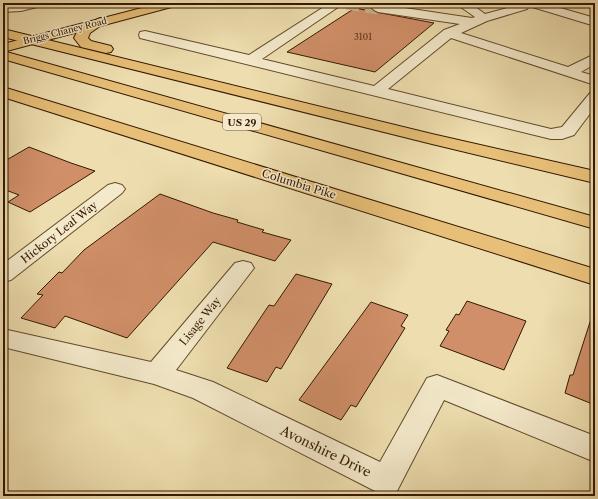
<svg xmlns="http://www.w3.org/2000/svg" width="598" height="499" font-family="'Libre Caslon Text',serif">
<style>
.building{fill:#d08f68;stroke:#351801}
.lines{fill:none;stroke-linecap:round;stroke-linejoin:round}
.minor-tunnel{stroke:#c9b68c;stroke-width:13;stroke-dasharray:13 6;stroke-linecap:butt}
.minor-casing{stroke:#634a2c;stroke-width:2}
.major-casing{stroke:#351801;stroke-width:2}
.highway-casing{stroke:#351801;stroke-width:2}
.minor{fill:#f4eacb;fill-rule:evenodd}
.major{fill:#e7bf78;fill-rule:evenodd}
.highway{fill:#e7bf78;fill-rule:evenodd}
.labels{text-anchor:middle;stroke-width:3;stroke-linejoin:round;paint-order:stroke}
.far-street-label{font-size:9px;fill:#351801;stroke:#f4eacb}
.number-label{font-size:9px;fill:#5c361b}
.shield{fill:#f4eacb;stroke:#6e573e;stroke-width:1}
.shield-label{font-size:10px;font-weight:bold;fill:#351801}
.street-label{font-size:11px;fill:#351801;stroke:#f4eacb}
.near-street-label{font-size:13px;fill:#351801;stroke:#f4eacb}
</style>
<rect width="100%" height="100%" fill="#eedeaf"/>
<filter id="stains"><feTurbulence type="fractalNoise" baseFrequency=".005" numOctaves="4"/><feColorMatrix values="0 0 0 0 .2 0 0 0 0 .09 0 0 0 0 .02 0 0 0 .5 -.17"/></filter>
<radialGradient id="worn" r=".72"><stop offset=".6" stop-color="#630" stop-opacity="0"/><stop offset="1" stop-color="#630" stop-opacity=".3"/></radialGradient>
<g class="building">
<path d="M355,8L434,23L375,72L287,52Z"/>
<path d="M29,147L71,163L95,171L30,212L8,202L19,195L3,189V162Z"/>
<path d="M160,194L213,213L238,220L237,222L264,230L262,232L291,240L275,261L213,242L127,338L65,316L55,328L21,318L43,295L37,294L59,272L62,273L84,250Z"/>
<path d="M296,274L332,284L281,369L276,367L267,382L227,368L269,305L274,306Z"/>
<path d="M467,301L526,321L504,370L440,346L449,331L446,330L456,314L459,315Z"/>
<path d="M371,302L408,315L401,326L405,328L356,407L351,405L341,420L299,400Z"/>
<path d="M591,319H595V405L565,393L570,375H573Z"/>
</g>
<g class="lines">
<path class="minor-tunnel" d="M347,3L378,8"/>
<g class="minor-casing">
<g id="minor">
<path d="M23,3H47L45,5L21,11L3,12V4Z"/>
<path d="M330,3H344L262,59L374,86L444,30L460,24L378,12L374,10L372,8L374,6L378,4L472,18L475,17L455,3H470L485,14L518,5L519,3H543L595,18V26L529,6L527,9L487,21L461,33L568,67L595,54V64L581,72L595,76V85L451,38L388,89L551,129L562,127L590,93L595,91V107L574,135L562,139H551L140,38L139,35L140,32L145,31L249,55Z"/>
<path d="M115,183L122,185L125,189L122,193L11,280L3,282V264L108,185Z"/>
<path d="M243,261L251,263L254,268L176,370L213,382L380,462L427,378L437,375L595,436V462L444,400L397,491L386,495L375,491L193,398L154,384L3,347V329L151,362L235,263Z"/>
</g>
</g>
<g class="major-casing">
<path id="major" d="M161,3H181L179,5L3,52V44Z"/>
</g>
<g class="highway-casing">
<g id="highway">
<path d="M100,18L104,19L106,22L90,33L88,38L91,41L111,46L113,49L111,52L106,53L81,47L74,38L79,28Z"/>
<path d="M3,29L432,134L595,171V183L432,144L3,37Z"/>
<path d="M3,51L595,217V229L3,59Z"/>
<path d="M3,87L595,269V285L3,97Z"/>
</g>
</g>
<use href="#minor" class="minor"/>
<use href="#major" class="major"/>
<use href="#highway" class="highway"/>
</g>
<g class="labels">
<g class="far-street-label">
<text transform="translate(65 31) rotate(-14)" y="3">Briggs Chaney Road</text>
</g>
<g class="number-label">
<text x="363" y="40">3101</text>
</g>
<rect class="shield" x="223" y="114" width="38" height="16" rx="3"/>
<g class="shield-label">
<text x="242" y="126">US 29</text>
</g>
<g class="street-label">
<text transform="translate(299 184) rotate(17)" y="4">Columbia Pike</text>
<text transform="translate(59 232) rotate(-38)" y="4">Hickory Leaf Way</text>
<text transform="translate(200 321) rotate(-51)" y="4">Lisage Way</text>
</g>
<g class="near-street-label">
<text transform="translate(326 451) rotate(26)" y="5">Avonshire Drive</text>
</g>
</g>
<rect width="598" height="499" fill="none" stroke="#eedeaf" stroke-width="16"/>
<rect x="4" y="4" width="590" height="491" fill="none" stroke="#351801" stroke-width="2"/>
<rect x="8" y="8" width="582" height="483" fill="none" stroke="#351801"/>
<rect width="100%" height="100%" filter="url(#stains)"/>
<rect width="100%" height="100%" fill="url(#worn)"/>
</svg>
